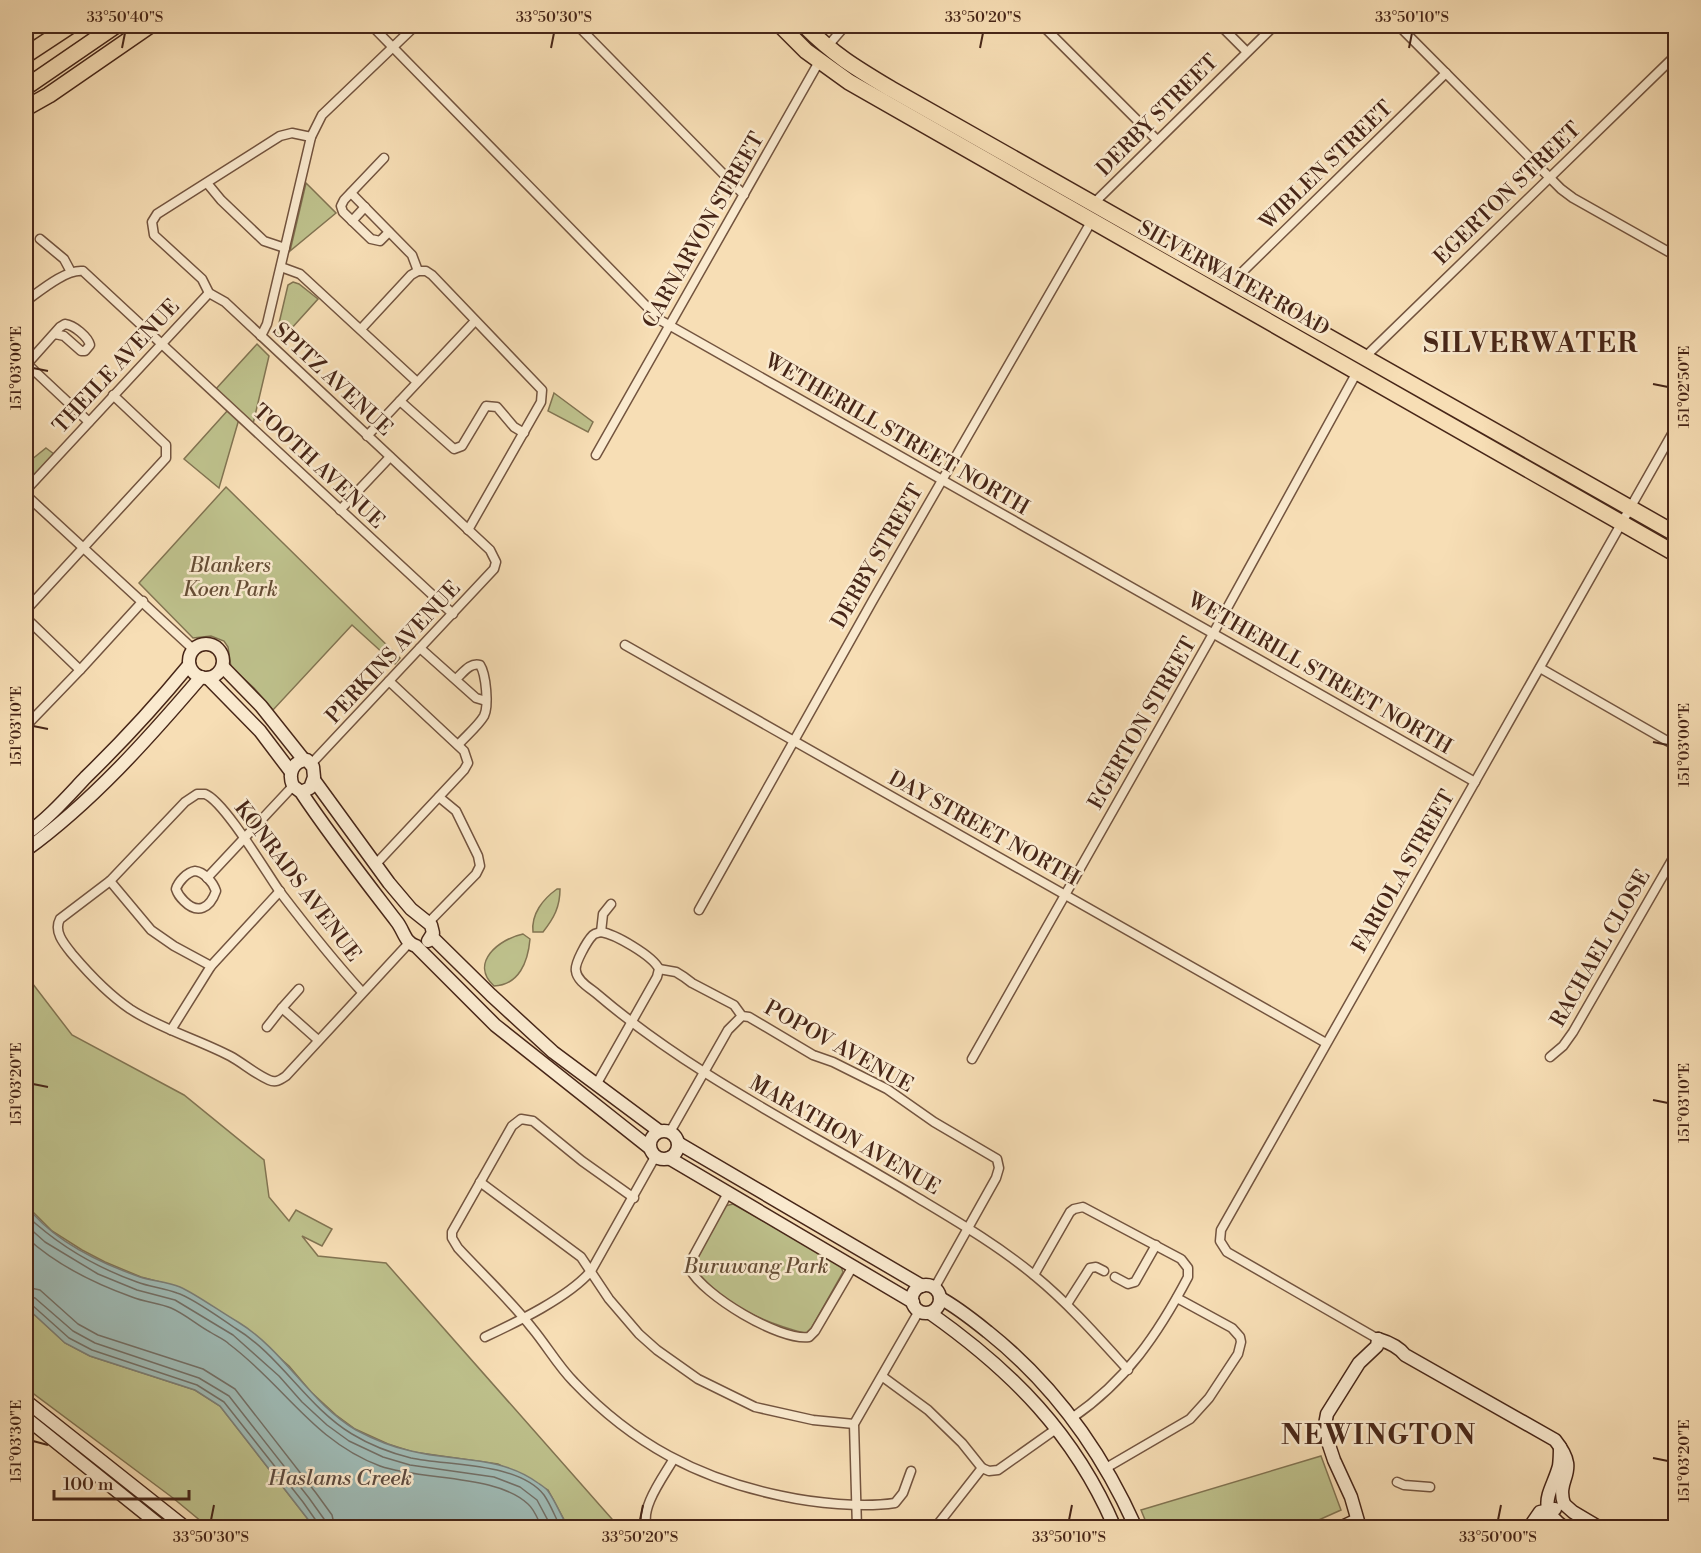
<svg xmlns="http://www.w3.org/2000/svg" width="1701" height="1553" font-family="'Libre Bodoni',serif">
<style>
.green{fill:#bec18c;stroke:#827452;stroke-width:1.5}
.water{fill:#9fbbb6;stroke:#7c7f77;stroke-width:1.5}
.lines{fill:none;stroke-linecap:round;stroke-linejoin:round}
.shore{stroke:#737067;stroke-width:1.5}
.street-casing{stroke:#73543f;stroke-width:11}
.secondary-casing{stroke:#472618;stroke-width:15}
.highway-casing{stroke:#472618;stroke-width:18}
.street{stroke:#faeacf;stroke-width:8}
.secondary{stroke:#faeacf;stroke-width:12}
.highway{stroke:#f7deb5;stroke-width:15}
.ticks{fill:none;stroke:#472618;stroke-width:2}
.labels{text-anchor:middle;stroke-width:5;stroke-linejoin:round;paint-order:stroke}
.street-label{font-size:21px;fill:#472618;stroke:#faeacf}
.park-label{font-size:21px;font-style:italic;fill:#654d35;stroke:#faeacf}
.water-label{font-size:22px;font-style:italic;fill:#5d4b40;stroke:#faeacf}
.district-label{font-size:27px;font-weight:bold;letter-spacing:1.5px;fill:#472618;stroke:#faeacf}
.neatline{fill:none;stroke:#472618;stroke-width:2}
.ticks-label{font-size:15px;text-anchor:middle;fill:#472618}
</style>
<rect width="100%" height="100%" fill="#f7deb5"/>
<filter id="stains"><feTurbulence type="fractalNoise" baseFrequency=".00333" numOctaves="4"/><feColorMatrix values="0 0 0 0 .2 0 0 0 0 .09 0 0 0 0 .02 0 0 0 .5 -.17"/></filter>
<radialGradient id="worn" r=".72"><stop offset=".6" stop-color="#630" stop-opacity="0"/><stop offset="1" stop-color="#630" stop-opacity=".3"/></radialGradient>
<g class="green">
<path d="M306,183L336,213L290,251Z"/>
<path d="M293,282L299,284L318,299L281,340L276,336L288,285Z"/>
<path d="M257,344L269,356L253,424L215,390Z"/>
<path d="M554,393L593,422L588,432L548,411Z"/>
<path d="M228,410L239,419L219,488L184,459Z"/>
<path d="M46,448L54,454L26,484V464Z"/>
<path d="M226,487L400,658L395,664L352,625L273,710L254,688L231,667L228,647L224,641L211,636L193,638L139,583Z"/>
<path d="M557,889H560C560,907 554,918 543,932H533C531,914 543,899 557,889Z"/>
<path d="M523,934L530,939C528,962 519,985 494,986C469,963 499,939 523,934Z"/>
<path d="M26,975L72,1035L184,1095L264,1160L269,1197L289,1221L296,1210L332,1229L322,1246L302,1236L318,1256L386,1263L619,1527H568L548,1490L498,1464L413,1452L388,1444L355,1429L336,1415L311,1392L289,1366L242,1325L175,1286L141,1277L105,1262L82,1250L52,1231L26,1205Z"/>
<path d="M733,1204L840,1264L843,1272L808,1334C765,1323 717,1303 693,1265L725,1206Z"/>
<path d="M26,1307L65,1343L90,1356L195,1390L220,1406L314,1527H208L173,1498L26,1388Z"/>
<path d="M1321,1456L1341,1510L1303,1527H1148L1141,1510Z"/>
</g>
<path class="water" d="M26,1205C52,1240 100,1263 140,1277C153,1281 167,1282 180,1287C196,1294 222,1313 238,1322C284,1350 310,1403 356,1430C373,1439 392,1447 411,1451C454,1462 500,1455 538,1483C541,1485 546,1488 548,1491C556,1502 561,1516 568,1527H314L220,1406L195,1390L90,1356L65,1343L26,1307Z"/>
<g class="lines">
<g class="shore">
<path d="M26,1215C58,1245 95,1267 137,1282C150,1287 164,1288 177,1293C193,1298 220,1318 235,1328C280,1355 307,1407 352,1434C370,1445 391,1453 411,1458C448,1466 518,1462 544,1495C551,1505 555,1517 561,1528"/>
<path d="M26,1225L45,1242L98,1274L137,1290L175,1300L233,1335L279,1376L302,1402L327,1425L349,1441L383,1457L410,1465L494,1477L520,1487L537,1500L552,1528"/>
<path d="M26,1237C56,1265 93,1283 132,1297C144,1302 159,1303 171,1308C185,1314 197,1325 210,1332C216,1336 224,1339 229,1344C284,1385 313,1441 380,1466C423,1481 496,1474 528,1504C535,1510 538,1520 542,1528"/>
<path d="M26,1287L40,1290L78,1324L98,1335L203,1369L235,1389L316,1493L332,1515L335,1528"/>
<path d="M26,1296L35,1298L73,1331L95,1343L199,1378L229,1396L309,1498L324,1519L326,1528"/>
<path d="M26,1304L32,1305L69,1338L92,1350L197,1385L224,1402L303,1502L317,1522L318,1528"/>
</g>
<g class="street-casing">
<g id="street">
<path d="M372,26L660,320L1475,782"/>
<path d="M578,26L744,195"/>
<path d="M1043,26L1157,140"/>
<path d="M1221,26L1246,51"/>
<path d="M1399,26L1561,189L1573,198L1676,256"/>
<path d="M826,48L845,26"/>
<path d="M311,137L292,133L280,136L157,214L152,222L154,235L202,279L209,293L225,302L490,550L496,562L494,569L312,763"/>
<path d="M384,158L344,200L341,206L343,212L371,239L380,241L389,232"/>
<path d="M207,183L221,200L264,241L285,248"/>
<path d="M351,193L412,255L418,271H426L432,275L542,390L541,402L468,530"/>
<path d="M1093,204L1274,26"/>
<path d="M352,221L365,207"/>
<path d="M40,239L64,259L71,272"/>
<path d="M281,267L300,274L417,382"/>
<path d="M1231,283L1446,73"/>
<path d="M26,301C40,291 66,269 83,271L453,614"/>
<path d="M361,329L411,275L418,271"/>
<path d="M261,336L267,324L311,137L322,115L415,26"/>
<path d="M1364,358L1676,55"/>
<path d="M26,363L89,422"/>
<path d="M27,364L60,327L65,324C74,325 88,337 90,345L85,351H81L64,336L55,334"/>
<path d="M400,401L454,449L462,446L486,406L497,407L514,427L524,433"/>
<path d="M367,436L475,321"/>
<path d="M596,455L820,60"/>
<path d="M26,490L209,293"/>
<path d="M26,495L193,649"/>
<path d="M340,510L390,457"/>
<path d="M26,610L166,458V445L113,395"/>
<path d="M26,618L80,670"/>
<path d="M625,645L1326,1043"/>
<path d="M420,648L476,698L486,701"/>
<path d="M1540,668L1676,746"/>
<path d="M456,679C463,673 470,662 480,665C486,674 489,706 484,716C478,726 466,736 458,745"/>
<path d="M26,726L80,670L143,601"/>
<path d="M375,865L464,770L468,763L464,751L389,681"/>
<path d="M195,871C204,872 213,882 216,891C210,908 198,915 184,901C180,897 178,895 176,889C178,882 187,872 195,871Z"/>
<path d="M207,878L293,786"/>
<path d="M110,881L151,930L174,946L211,966"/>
<path d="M699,910L873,600L1091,222"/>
<path d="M429,922L476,874L480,866L478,856L456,811L439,797"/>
<path d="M601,932C597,933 595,933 593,935C587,941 574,964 576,971C577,981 590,988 597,994C694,1077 810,1132 918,1198C958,1222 999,1246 1035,1276C1069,1304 1098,1337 1128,1370"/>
<path d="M601,932L603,914L611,904"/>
<path d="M659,969L676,972L684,977L692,983L734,1005L742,1016L749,1017L813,1055L833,1062L887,1089L934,1122L997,1159L999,1168L996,1178L935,1287"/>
<path d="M299,989L282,1008L318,1040"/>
<path d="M362,992C333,960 306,926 280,892C266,872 224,801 205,794H197L185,802L110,881L60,919C53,932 65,945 73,955C90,975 108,994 130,1009C161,1029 197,1039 230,1056C243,1063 255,1074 269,1080C276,1083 280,1080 286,1076L409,943"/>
<path d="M267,1027L282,1008"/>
<path d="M171,1030L211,966L280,891"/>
<path d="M1550,1057L1563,1046L1573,1032L1676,853"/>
<path d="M972,1059L1209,641L1357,372"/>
<path d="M596,1085L657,977L659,969C653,956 615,934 601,932"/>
<path d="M670,1132L728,1030L742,1016"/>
<path d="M480,1182L581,1257L609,1299L639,1334L657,1350L698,1379L755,1407L813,1420L854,1424"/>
<path d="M728,1193L692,1259L690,1269C703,1295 779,1341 809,1337L815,1331L853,1266"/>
<path d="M634,1198L582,1161L533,1121L521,1119L512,1126L452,1232V1238L458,1248C483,1275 510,1300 532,1328C547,1346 558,1366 574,1382C633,1444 699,1479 782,1496C814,1503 862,1508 895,1503L903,1493L911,1471"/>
<path d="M1034,1275L1070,1212L1074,1209L1083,1207L1181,1259L1188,1268V1277C1158,1334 1126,1381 1072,1418"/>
<path d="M1115,1277L1128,1284L1135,1282L1156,1245"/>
<path d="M1067,1304L1090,1268L1096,1267L1104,1271"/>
<path d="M485,1337C517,1322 569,1297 591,1271L655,1157"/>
<path d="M1378,1339L1227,1252L1220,1241L1221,1230L1676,427"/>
<path d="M883,1377L928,1410L962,1443L982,1468"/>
<path d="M1106,1468L1190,1419L1209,1398L1238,1354L1241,1342L1240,1337L1232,1328L1177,1298"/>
<path d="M1397,1482L1404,1485L1430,1487"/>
<path d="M648,1528C638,1510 664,1476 673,1460"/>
<path d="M857,1528L854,1424L919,1311"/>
<path d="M935,1528L982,1468L989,1471L998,1470L1056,1429"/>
</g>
</g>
<g class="secondary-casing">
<g id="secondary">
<circle cx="206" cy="661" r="17"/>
<path d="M223,667L261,706L304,760"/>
<path d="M208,678L260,731L291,772"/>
<path d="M314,780L389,883L411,909L431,925L433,933L428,941"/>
<path d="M301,792L310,788L314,777L313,767L307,760C292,761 288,774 293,786L301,792C331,837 364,879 397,922C404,931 405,943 416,946L495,1025L650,1148"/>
<path d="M26,834C49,818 67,797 86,777C123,741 157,704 189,665"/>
<path d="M26,850C92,802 148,739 201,677"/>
<path d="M432,937L491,995L553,1052L659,1131"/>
<circle cx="664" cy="1145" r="14"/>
<path d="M678,1143L922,1286"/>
<path d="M669,1158L913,1302"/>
<circle cx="926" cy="1299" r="14"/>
<path d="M940,1298C957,1307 973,1320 988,1332C1053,1384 1102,1452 1136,1528"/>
<path d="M930,1313C1012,1371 1075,1434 1115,1528"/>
<path d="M1378,1339C1388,1342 1398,1346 1405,1355L1555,1440C1582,1474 1555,1476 1564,1504"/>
<path d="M26,1401L186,1528"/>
<path d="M26,1418L163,1528"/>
<path d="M1560,1447C1560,1453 1560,1459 1559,1466C1552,1492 1534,1507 1565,1528"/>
<path d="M1564,1504L1573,1512L1600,1528"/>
<path d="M1340,1528L1357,1520"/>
<path d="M1360,1528L1351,1497L1334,1460L1324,1430L1327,1414L1359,1363L1377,1346L1378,1339"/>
<path d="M1529,1528L1540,1512L1555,1509"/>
<path d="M1543,1528L1549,1511"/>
</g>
</g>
<g class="highway-casing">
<g id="highway">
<path d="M781,26L806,51L849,82L1676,554"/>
<path d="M805,26C834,55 856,68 891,89L1676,534"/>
<path d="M26,55L70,26"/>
<path d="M26,87L115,26"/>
<path d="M26,108L49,95L149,26"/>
</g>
</g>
<use href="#street" class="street"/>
<use href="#secondary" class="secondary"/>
<use href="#highway" class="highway"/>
</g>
<path class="ticks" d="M122,48L125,33M551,48L554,33M980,48L983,33M1409,48L1412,33M33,368L48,371M1653,384L1668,387M33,726L48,729M1653,742L1668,745M33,1084L48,1087M1653,1100L1668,1103M33,1441L48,1445M1653,1458L1668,1461M211,1520L214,1505M640,1520L643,1505M1069,1520L1072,1505M1498,1520L1501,1505"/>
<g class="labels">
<g class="street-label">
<text transform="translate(1157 115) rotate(-45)" y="7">DERBY STREET</text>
<text transform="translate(1326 165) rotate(-44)" y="7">WIBLEN STREET</text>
<text transform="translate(1507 193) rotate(-44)" y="7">EGERTON STREET</text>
<text transform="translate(703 230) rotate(-60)" y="7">CARNARVON STREET</text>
<text transform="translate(1234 278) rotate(29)" y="7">SILVERWATER ROAD</text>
<text transform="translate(116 366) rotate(-47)" y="7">THEILE AVENUE</text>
<text transform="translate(333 379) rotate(43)" y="7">SPITZ AVENUE</text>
<text transform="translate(897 434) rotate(30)" y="7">WETHERILL STREET NORTH</text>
<text transform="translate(319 466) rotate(43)" y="7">TOOTH AVENUE</text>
<text transform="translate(877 556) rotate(-60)" y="7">DERBY STREET</text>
<text transform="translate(393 652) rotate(-47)" y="7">PERKINS AVENUE</text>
<text transform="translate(1320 673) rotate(30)" y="7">WETHERILL STREET NORTH</text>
<text transform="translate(1142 723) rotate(-60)" y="7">EGERTON STREET</text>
<text transform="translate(984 828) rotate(29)" y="7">DAY STREET NORTH</text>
<text transform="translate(1403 871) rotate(-60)" y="7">FARIOLA STREET</text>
<text transform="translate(298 881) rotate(53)" y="7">KONRADS AVENUE</text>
<text transform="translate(1600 948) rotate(-60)" y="7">RACHAEL CLOSE</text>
<text transform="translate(839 1046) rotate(29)" y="7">POPOV AVENUE</text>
<text transform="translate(845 1135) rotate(30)" y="7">MARATHON AVENUE</text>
</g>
<g class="park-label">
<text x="230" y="572">Blankers<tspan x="230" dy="24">Koen Park</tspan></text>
<text x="756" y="1273">Buruwang Park</text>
</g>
<g class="water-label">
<text x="340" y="1485">Haslams Creek</text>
</g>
<g class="district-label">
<text x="1531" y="352">SILVERWATER</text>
<text x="1379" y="1444">NEWINGTON</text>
</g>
</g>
<rect width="1701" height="1553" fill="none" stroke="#f7deb5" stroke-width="66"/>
<path d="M54 1490v9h135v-9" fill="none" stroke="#472618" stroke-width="3"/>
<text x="63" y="1490" font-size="18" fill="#472618" stroke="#faeacf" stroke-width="4.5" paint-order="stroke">100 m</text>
<rect x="33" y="33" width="1635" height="1487" class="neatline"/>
<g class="ticks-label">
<text x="125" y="22">33°50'40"S</text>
<text x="554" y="22">33°50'30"S</text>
<text x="983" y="22">33°50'20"S</text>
<text x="1412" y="22">33°50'10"S</text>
<text transform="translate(16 368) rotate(-90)" y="5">151°03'00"E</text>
<text transform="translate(1684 387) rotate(-90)" y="5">151°02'50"E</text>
<text transform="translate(16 726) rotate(-90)" y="5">151°03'10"E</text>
<text transform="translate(1684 745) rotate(-90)" y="5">151°03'00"E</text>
<text transform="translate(16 1084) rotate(-90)" y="5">151°03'20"E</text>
<text transform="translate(1684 1103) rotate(-90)" y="5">151°03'10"E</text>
<text transform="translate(16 1441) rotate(-90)" y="5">151°03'30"E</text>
<text transform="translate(1684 1461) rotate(-90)" y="5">151°03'20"E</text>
<text x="211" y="1542">33°50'30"S</text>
<text x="640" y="1542">33°50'20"S</text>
<text x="1069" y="1542">33°50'10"S</text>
<text x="1498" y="1542">33°50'00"S</text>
</g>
<rect width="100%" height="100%" filter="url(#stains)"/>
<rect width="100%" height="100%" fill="url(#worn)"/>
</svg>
